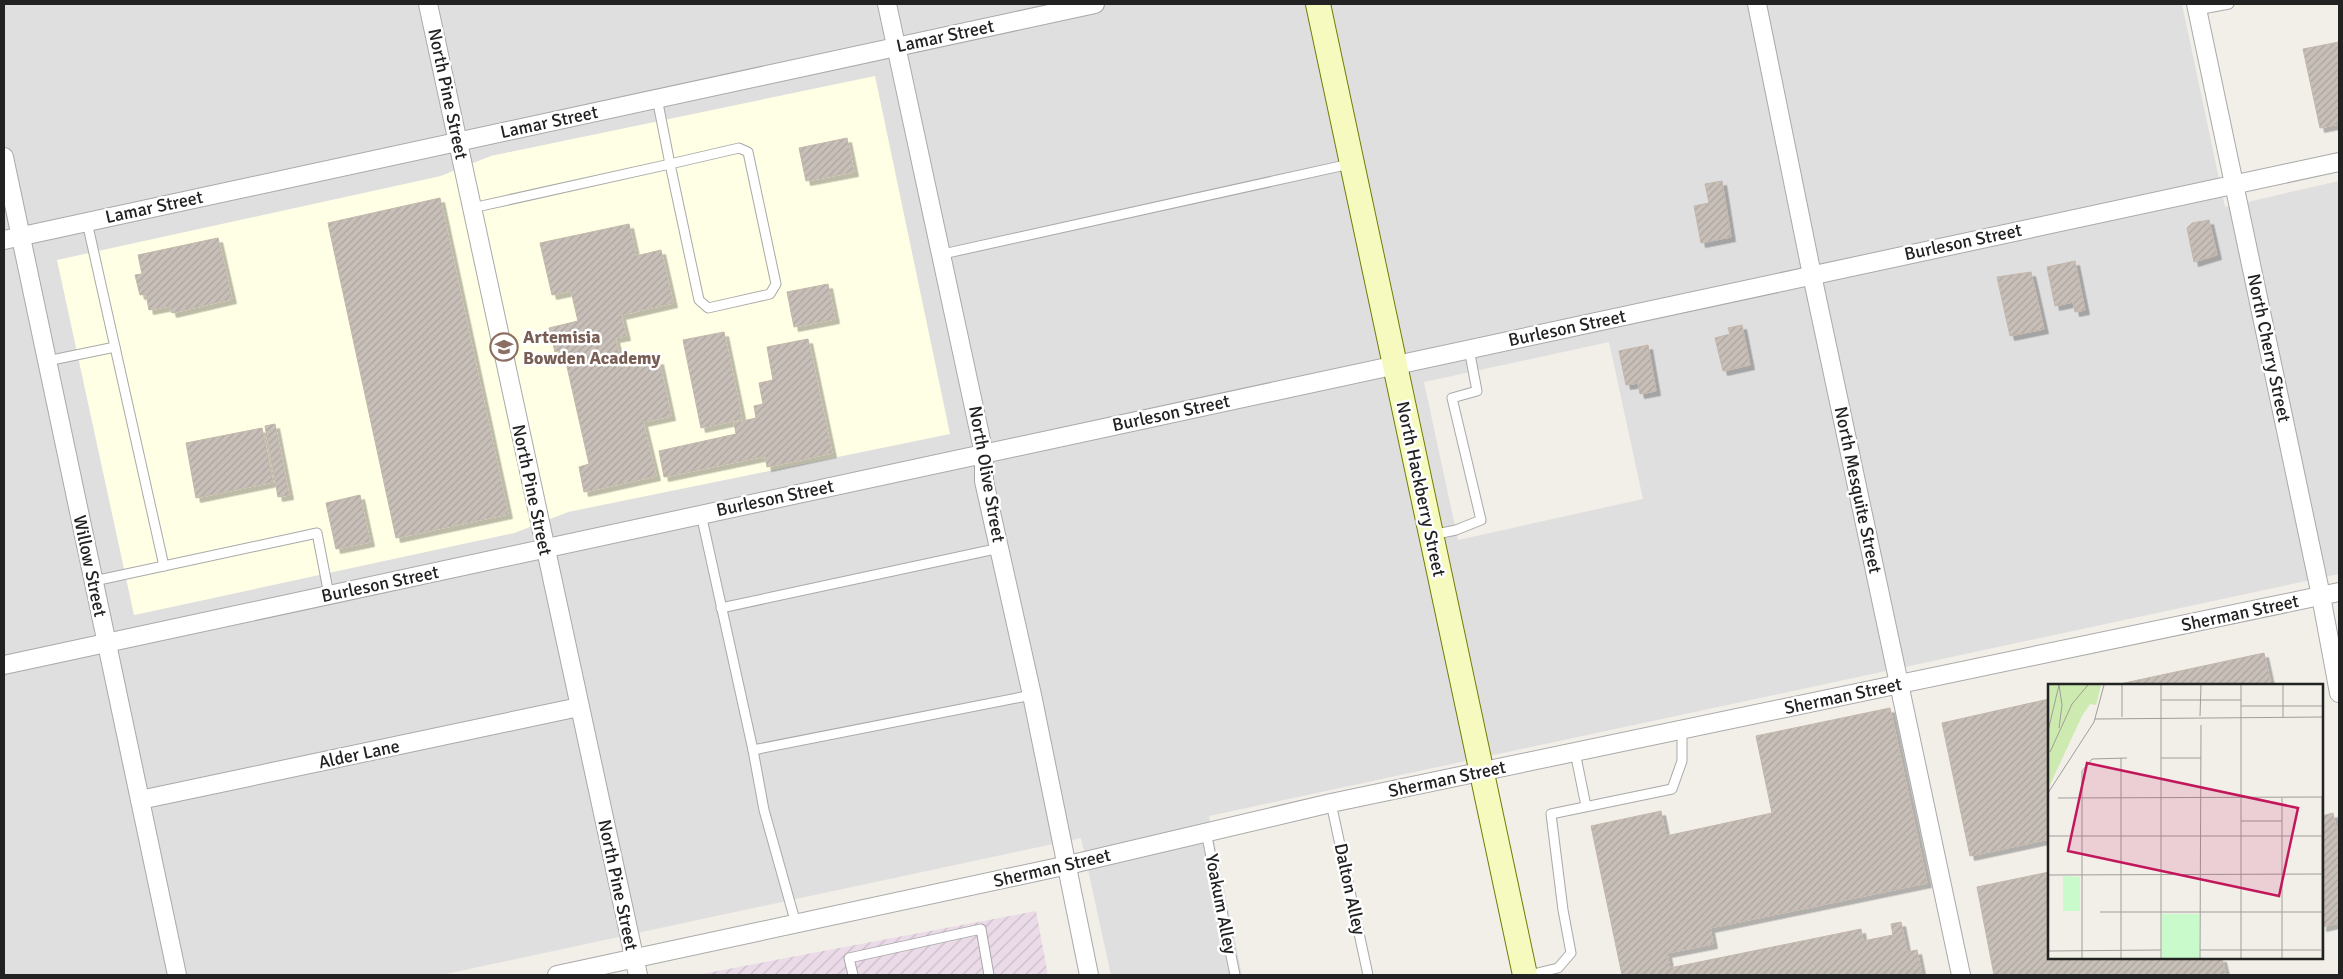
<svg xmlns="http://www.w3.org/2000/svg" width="2343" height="979" font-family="Signika,sans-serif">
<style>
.residential{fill:#e0dfdf;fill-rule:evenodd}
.industrial{fill:url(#industrial-furrows)}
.education{fill:#ffffe5}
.building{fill:url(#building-hatch);stroke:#c4b6ab;filter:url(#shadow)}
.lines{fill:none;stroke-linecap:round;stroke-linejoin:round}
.lane-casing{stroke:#a9a9a9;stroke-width:11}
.street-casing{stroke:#a9a9a9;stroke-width:20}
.secondary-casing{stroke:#707d05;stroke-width:26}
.lane{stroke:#fff;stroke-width:9}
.street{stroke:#fff;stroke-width:18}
.secondary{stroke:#f7fabf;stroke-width:24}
.labels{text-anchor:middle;stroke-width:5;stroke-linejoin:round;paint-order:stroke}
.street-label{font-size:18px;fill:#222;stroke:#fff}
.education-label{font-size:18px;font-weight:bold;fill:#785e54;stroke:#fff;text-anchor:start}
.inset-road{fill:none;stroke:#9f9d99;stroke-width:1}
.view{fill:#c2185b;fill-opacity:0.15;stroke:#c2185b;stroke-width:2.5}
.inset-edge{fill:none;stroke:#222;stroke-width:2.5}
</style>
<defs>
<pattern id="industrial-furrows" width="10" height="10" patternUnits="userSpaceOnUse" patternTransform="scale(1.25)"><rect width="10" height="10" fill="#ebdbe8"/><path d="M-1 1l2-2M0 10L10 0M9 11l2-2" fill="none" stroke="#c9bcc7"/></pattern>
<pattern id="building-hatch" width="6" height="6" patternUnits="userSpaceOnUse" patternTransform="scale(1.25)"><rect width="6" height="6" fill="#c7bfb8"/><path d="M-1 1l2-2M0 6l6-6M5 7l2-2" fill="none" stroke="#aba49e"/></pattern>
<filter id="shadow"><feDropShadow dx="4.5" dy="4.5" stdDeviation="0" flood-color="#0004"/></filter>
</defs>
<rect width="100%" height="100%" fill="#f2efe9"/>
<path class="residential" d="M4,4H2182L2225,207L2339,181V574L1209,816L1242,975H1111L1081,838L441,975H4ZM874,77L568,512L514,533L134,615L441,176L491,156ZM1609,342L1643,499L1458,540L1424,382Z"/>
<path class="industrial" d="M1036,911L1048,975H696Z"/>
<path class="education" d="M875,76L950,434L568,512L514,533L134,615L57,260L441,176L491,156Z"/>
<g class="building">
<path d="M2339,42V124L2320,128L2303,49Z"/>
<path d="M847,138L854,172L806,181L799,148Z"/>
<path d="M1722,181L1731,237L1701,243L1694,206L1709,203L1705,184Z"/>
<path d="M440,198L508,514L396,538L328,223Z"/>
<path d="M2209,220L2217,255L2194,262L2187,228L2192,223Z"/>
<path d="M629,224L636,256L661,250L673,303L621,315L626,336L615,338L622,368L659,360L671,416L643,422L656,476L584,492L579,467L589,464L563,349L555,352L549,328L578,321L571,291L552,295L540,243Z"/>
<path d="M218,238L232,299L172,313L170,306L149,310L146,294L140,295L135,275L142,274L138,255Z"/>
<path d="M2075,261L2085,310L2075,312L2073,302L2055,306L2047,267Z"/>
<path d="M2031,272L2044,329L2010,336L1997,277Z"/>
<path d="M828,284L835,319L794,327L787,292Z"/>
<path d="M1742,325L1750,365L1723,371L1715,338L1730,334L1728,328Z"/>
<path d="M724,332L742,419L701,428L683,340Z"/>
<path d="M808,339L832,453L767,467L765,456L664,477L659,451L736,434L734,423L756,418L754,406L763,404L759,383L773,380L767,347Z"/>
<path d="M1648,345L1656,391L1640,394L1638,383L1626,385L1619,351Z"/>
<path d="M275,424L289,495L278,497L265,426Z"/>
<path d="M262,428L273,482L196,498L186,443Z"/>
<path d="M360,495L370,542L336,549L326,503Z"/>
<path d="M2264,653L2271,685H2115Z"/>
<path d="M2049,699V839L1970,856L1942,723Z"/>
<path d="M1890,708L1927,883L1710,928L1713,944L1667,953L1670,968L1861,929L1863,941L1893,935L1891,924L1901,922L1907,952L1917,950L1922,975H1622L1591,826L1661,811L1666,836L1772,813L1756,736Z"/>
<path d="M2333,813L2339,842V923L2322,927V816Z"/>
<path d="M2049,872V958H2222L2226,975H1994L1977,887Z"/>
</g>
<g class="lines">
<g class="lane-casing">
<g id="lane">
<path d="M2197,10L2229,4"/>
<path d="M739,148L748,152L776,284L770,294L708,308L699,300L670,164Z"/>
<path d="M472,208L670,164L657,98"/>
<path d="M87,222L164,566"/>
<path d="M943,254L1350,164"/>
<path d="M47,361L115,347"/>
<path d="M701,514L753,750L1032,695"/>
<path d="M1432,535L1456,530L1481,520L1452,398L1477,391L1469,349"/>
<path d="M94,581L317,533L329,595"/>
<path d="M721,608L1000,548"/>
<path d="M753,750L764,810L796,924"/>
<path d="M1575,752L1586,806"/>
<path d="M1331,803L1368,975"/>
<path d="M1206,832L1235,975"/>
<path d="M853,975L849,958L981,929L989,975"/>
<path d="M1529,975L1558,968L1571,953L1563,910L1551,814L1672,789L1682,761V730"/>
</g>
</g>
<g class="street-casing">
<g id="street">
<path d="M428,4L638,975"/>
<path d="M887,4L984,454V481L1032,695L1089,975"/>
<path d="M1757,4L1812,275L1961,975"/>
<path d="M2196,4L2321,596L2339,693"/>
<path d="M4,157L177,975"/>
<path d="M4,240L1095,4"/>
<path d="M4,665L2339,162"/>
<path d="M140,800L579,707"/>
<path d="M557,975L1068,865L1331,803L2339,592"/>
</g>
</g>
<g class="secondary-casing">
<path id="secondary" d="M1318,4L1525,975"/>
</g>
<use href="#lane" class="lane"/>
<use href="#street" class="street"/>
<use href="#secondary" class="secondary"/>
</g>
<defs>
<g id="school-ring" transform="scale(1.4375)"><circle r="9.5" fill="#fff" stroke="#8d6e63" stroke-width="1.5"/><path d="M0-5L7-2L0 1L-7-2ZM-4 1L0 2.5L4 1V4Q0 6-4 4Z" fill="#8d6e63"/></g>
</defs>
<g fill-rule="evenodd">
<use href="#school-ring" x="504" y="347"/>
</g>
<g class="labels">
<g class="street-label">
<text transform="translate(945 36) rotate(-12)" y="6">Lamar Street</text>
<text transform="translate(448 94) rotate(78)" y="6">North Pine Street</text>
<text transform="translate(549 122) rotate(-12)" y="6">Lamar Street</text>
<text transform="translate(154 207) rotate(-12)" y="6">Lamar Street</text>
<text transform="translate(1963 242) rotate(-12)" y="6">Burleson Street</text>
<text transform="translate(1567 328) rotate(-12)" y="6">Burleson Street</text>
<text transform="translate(2269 348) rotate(78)" y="6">North Cherry Street</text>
<text transform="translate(1171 413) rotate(-12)" y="6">Burleson Street</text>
<text transform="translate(987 474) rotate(80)" y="6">North Olive Street</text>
<text transform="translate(1421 489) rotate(78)" y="6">North Hackberry Street</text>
<text transform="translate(532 490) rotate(78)" y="6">North Pine Street</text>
<text transform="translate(1858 490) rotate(78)" y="6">North Mesquite Street</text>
<text transform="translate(775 498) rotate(-12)" y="6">Burleson Street</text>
<text transform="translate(90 566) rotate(78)" y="6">Willow Street</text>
<text transform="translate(380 584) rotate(-12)" y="6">Burleson Street</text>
<text transform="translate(2240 613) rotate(-12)" y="6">Sherman Street</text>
<text transform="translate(1843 696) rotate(-12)" y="6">Sherman Street</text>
<text transform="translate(359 754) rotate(-12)" y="6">Alder Lane</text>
<text transform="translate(1447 779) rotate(-12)" y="6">Sherman Street</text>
<text transform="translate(1052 868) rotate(-13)" y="6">Sherman Street</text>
<text transform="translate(618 885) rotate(78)" y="6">North Pine Street</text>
<text transform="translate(1350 889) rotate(78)" y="6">Dalton Alley</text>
<text transform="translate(1221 904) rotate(79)" y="6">Yoakum Alley</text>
</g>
<g class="education-label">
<text x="523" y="343">Artemisia<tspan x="523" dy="21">Bowden Academy</tspan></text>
</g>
</g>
<g transform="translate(2048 684)">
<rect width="275" height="275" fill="#f2efe9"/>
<path d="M0,1H53L48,21L42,20L34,32L0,105Z" fill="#cdebb0"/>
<path d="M15,192L32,193V227H15ZM114,230H151V274H114Z" fill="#c8facc"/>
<path class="inset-road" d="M11,1L14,21L11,44M74,1V33M193,1V274M113,16H193M193,22H275M152,32L153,1M235,33V1M47,35L275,33M0,47L11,1M2,68L24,20L40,1M113,74H153M0,109L46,38L56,1M10,114L275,113M193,137H234M0,152H275M0,191L275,190M52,228H275M152,266H273M0,267L113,266M34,274V87L44,75L79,74M73,274V74M113,274V1M152,274L153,41M234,274V114M274,274V113"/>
<path class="view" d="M39,79L250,124L231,212L20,167Z"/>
<rect width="275" height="275" class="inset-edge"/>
</g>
<rect width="2343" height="979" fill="none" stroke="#222222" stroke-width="10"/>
</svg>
